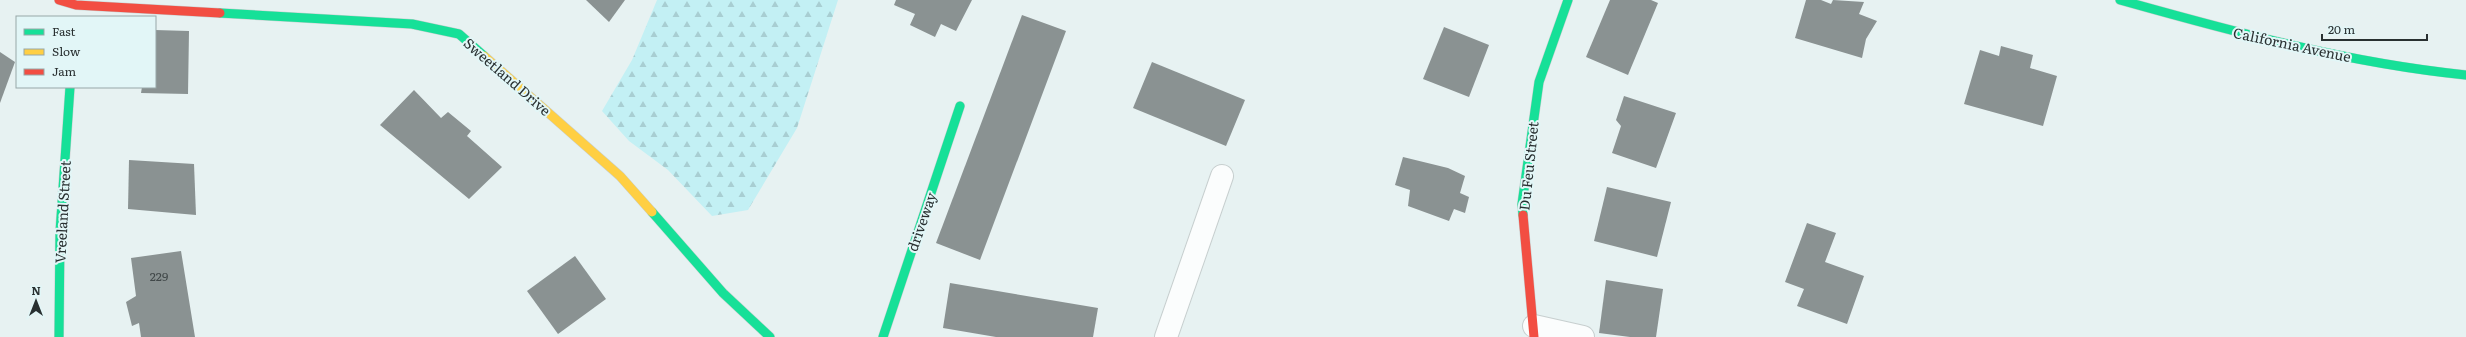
<svg xmlns="http://www.w3.org/2000/svg" width="2466" height="337" font-family="Literata,serif">
<style>
.forest{fill:url(#forest-firs)}
.building{fill:#8a9292}
.lines{fill:none;stroke-linecap:round;stroke-linejoin:round}
.street-casing{stroke:#c7cfcf;stroke-width:24}
.fast-casing{stroke:#c7cfcf;stroke-width:10}
.slow-casing{stroke:#c7cfcf;stroke-width:10}
.jam-casing{stroke:#c7cfcf;stroke-width:10}
.street{stroke:#fbfdfd;stroke-width:22}
.fast{stroke:#16e098;stroke-width:9}
.slow{stroke:#ffcf43;stroke-width:9}
.jam{stroke:#f24e42;stroke-width:9}
.labels{text-anchor:middle;stroke-width:4;stroke-linejoin:round;paint-order:stroke}
.number-label{font-size:12px;fill:#414849}
.street-label{font-size:14px;fill:#293031;stroke:#e2f6f7}
</style>
<defs>
<pattern id="forest-firs" width="22" height="20" patternUnits="userSpaceOnUse"><rect width="22" height="20" fill="#c3f0f4"/><path d="M5 1l3.5 6h-7zM16 11l3.5 6h-7z" fill="#a8ced2"/></pattern>
</defs>
<rect width="100%" height="100%" fill="#e7f2f2"/>
<path class="forest" d="M657,0H838L797,128L748,210L712,216L668,170L629,141L602,111L632,60Z"/>
<g class="building">
<path d="M586,0H625L609,22Z"/>
<path d="M896,0H972L956,31L941,24L935,37L910,25L915,14L894,5Z"/>
<path d="M1610,0H1651L1658,3L1628,75L1586,57Z"/>
<path d="M1806,0H1821L1831,4L1833,0L1864,2L1859,14L1877,21L1866,39L1862,58L1795,38Z"/>
<path d="M1022,15L1066,31L980,260L936,243Z"/>
<path d="M1444,27L1489,45L1469,97L1423,79Z"/>
<path d="M155,30L189,31L188,94L141,93L142,87H155Z"/>
<path d="M2001,46L2033,55L2030,68L2057,76L2043,126L1964,104L1980,50L1999,56Z"/>
<path d="M0,52L15,62L0,103Z"/>
<path d="M1152,62L1245,100L1226,146L1133,108Z"/>
<path d="M414,90L441,118L448,112L471,131L467,136L502,167L469,199L380,125Z"/>
<path d="M1624,96L1676,113L1656,168L1612,153L1621,126L1616,120Z"/>
<path d="M1403,157L1448,168L1465,176L1460,193L1469,197L1465,213L1454,209L1449,221L1408,206L1410,190L1395,185Z"/>
<path d="M129,160L194,164L196,215L128,209Z"/>
<path d="M1607,187L1671,202L1657,257L1594,241Z"/>
<path d="M1807,223L1836,233L1825,262L1864,276L1847,324L1797,306L1804,289L1785,282Z"/>
<path d="M181,251L195,337H141L139,323L132,326L126,302L136,296L131,258Z"/>
<path d="M575,256L606,299L558,334L527,291Z"/>
<path d="M1606,280L1663,289L1656,337H1630L1599,333Z"/>
<path d="M950,283L1098,308L1093,337H996L943,328Z"/>
</g>
<g class="lines">
<g class="street-casing">
<g id="street">
<path d="M1534,326L1583,337"/>
<path d="M1166,337L1222,176"/>
</g>
</g>
<g class="fast-casing">
<g id="fast">
<path d="M2120,0C2234,32 2348,63 2466,75"/>
<path d="M220,13L412,24L459,34L484,56"/>
<path d="M652,212L723,293L770,337"/>
<path d="M1523,215L1522,204L1539,82L1568,0"/>
<path d="M59,337L60,232L70,87"/>
<path d="M883,337L960,106"/>
</g>
</g>
<g class="slow-casing">
<path id="slow" d="M484,56L620,176L652,212"/>
</g>
<g class="jam-casing">
<g id="jam">
<path d="M59,0L76,5L220,13"/>
<path d="M1523,215L1534,337"/>
</g>
</g>
<use href="#street" class="street"/>
<use href="#fast" class="fast"/>
<use href="#slow" class="slow"/>
<use href="#jam" class="jam"/>
</g>
<g class="labels">
<g class="number-label">
<text x="159" y="281">229</text>
</g>
<g class="street-label">
<text transform="translate(2292 45) rotate(12)" y="5">California Avenue</text>
<text transform="translate(507 77) rotate(41)" y="5">Sweetland Drive</text>
<text transform="translate(1529 166) rotate(-84)" y="5">Du Feu Street</text>
<text transform="translate(63 212) rotate(-87)" y="5">Vreeland Street</text>
<text transform="translate(922 222) rotate(-71)" y="5">driveway</text>
</g>
</g>
<rect x="16" y="16" width="140" height="72" fill="#e2f6f7" stroke="#98a7a8"/>
<rect x="24" y="29" width="20" height="6" fill="#16e098" stroke="#98a7a8"/>
<text x="52" y="36" font-size="12" fill="#293031">Fast</text>
<rect x="24" y="49" width="20" height="6" fill="#ffcf43" stroke="#98a7a8"/>
<text x="52" y="56" font-size="12" fill="#293031">Slow</text>
<rect x="24" y="69" width="20" height="6" fill="#f24e42" stroke="#98a7a8"/>
<text x="52" y="76" font-size="12" fill="#293031">Jam</text>
<g transform="translate(36 301)" stroke="#e2f6f7" stroke-width="3" paint-order="stroke">
<path d="M0-3L7 15L0 10L-7 15Z" fill="#293031"/>
<text y="-6" font-size="11" font-weight="bold" text-anchor="middle" fill="#293031">N</text>
</g>
<path d="M2322 34v6h105v-6" fill="none" stroke="#293031" stroke-width="2"/>
<text x="2328" y="34" font-size="12" fill="#293031" stroke="#e2f6f7" stroke-width="3" paint-order="stroke">20 m</text>
</svg>
